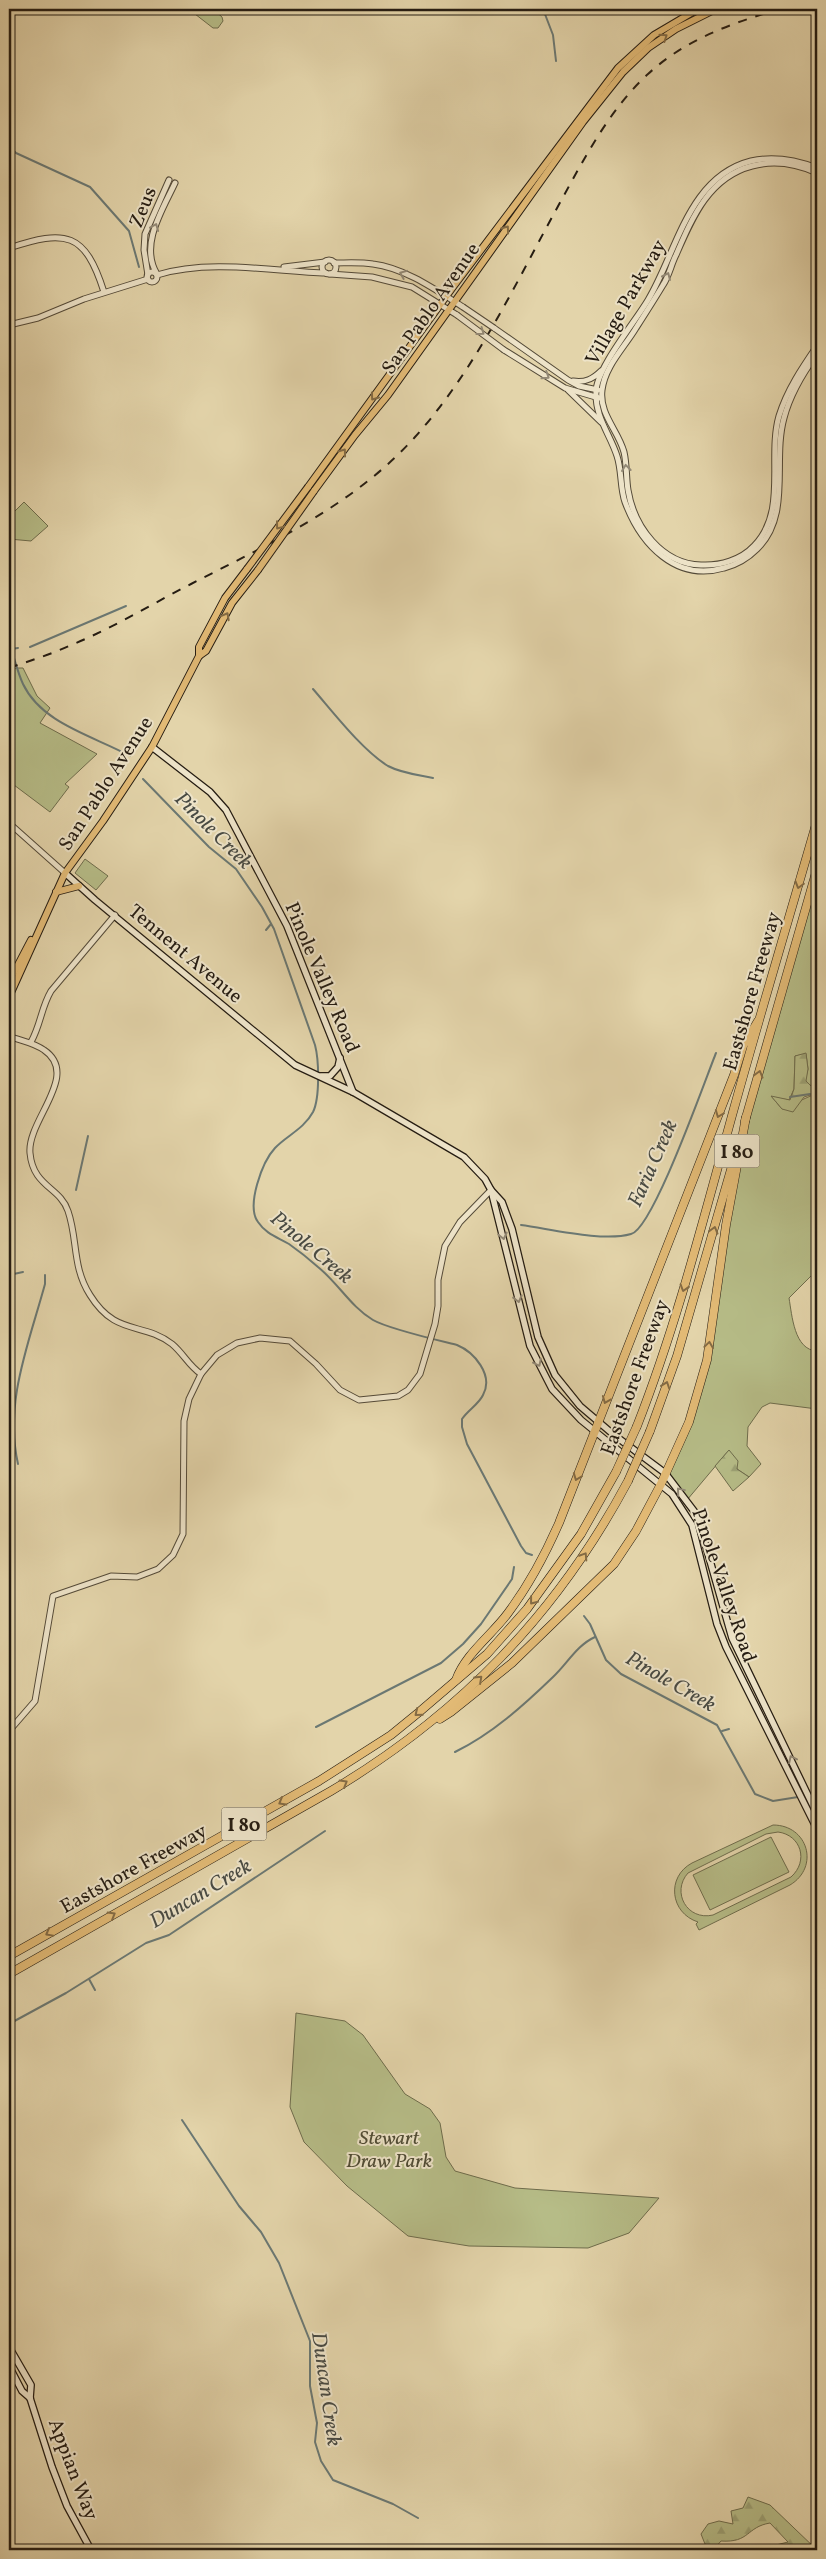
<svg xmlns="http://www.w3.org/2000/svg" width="826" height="2559" font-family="Vollkorn,serif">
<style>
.green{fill:#b6bc87;stroke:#6e6c4c;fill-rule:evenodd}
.forest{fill:url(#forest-firs);stroke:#6e6c4c}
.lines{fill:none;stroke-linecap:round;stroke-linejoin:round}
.stream{stroke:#6b7873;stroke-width:2}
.tertiary-casing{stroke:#544a38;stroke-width:7}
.secondary-casing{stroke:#251c12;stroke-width:8}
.primary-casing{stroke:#251c12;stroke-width:8}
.motorway-casing{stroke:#251c12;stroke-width:9}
.tertiary{stroke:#ede3c8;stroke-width:5}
.secondary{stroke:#ede3c8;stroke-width:5.5}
.primary{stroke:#e2ba75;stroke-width:6}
.motorway{stroke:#e2ba75;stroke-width:8}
.rail{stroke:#251c12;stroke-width:2;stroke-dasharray:9 9;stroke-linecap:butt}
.tertiary-bridge-casing{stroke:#544a38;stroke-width:7;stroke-linecap:butt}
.primary-bridge-casing{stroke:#251c12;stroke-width:8;stroke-linecap:butt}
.motorway-bridge-casing{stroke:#251c12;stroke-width:9;stroke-linecap:butt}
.tertiary-bridge{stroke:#ede3c8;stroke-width:5}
.primary-bridge{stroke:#e2ba75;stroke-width:6}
.motorway-bridge{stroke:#e2ba75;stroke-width:8}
.oneway{stroke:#846b44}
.oneway2{stroke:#938976}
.labels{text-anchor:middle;stroke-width:4;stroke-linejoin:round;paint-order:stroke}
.shield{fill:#ede3c8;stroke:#615849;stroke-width:1}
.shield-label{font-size:19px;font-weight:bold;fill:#251c12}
.street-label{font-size:20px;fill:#251c12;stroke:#ede3c8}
.park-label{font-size:20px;font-style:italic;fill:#504c35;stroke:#ede3c8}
.water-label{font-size:21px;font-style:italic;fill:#484a43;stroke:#ede3c8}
</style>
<defs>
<pattern id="forest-firs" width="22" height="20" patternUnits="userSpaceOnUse" patternTransform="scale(1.25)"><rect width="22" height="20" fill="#b6bc87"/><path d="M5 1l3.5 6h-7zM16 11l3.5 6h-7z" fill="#9ca174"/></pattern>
</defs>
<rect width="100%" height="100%" fill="#e3d4aa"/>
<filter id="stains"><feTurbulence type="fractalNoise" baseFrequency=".004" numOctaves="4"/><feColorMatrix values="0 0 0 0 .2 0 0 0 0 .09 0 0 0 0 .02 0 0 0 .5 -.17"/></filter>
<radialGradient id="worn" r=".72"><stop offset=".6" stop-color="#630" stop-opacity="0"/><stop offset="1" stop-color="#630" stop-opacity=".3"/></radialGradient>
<g class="green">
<path d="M195,9H213L222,17L223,21L218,28H213L195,14Z"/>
<path d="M24,502L48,526L31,541L9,539V517Z"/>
<path d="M16,668H23L37,696L50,708L40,723L97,754L65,784L69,787L50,812L10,782L9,783V671Z"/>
<path d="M85,859L108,876L96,890L75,873Z"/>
<path d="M817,869V1085L814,1088L805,1081L808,1069L806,1054L795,1056L794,1089L789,1100L772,1097L782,1109L817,1093V1270L789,1298C792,1315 794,1350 817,1351V1409L770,1403L762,1407L748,1427L747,1446L761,1464L749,1477L737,1469L729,1450L687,1500L665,1473L700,1385L746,1117Z"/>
<path d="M773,1825C808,1825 820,1867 790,1885L699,1930L696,1924L698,1922C670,1913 666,1877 692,1863ZM778,1832C801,1835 809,1861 791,1877L713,1915C687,1921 671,1892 688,1873L766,1834Z"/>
<path d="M771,1837L789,1872L710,1910L693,1875Z"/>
<path d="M296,2013L345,2021L363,2035L405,2094L430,2109L440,2123L446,2157L455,2171L515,2188L659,2198L629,2233L588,2248L469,2246L408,2236L347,2186L304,2142L290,2107Z"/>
</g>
<g class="forest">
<path d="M806,1053L808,1069L806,1081L813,1088L817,1085V1093L804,1097L793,1112L782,1109L771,1096L790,1100L794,1089L795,1056Z"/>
<path d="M729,1450L738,1461L737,1469L749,1477L733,1491L715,1466Z"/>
<path d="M748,2497L770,2505L817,2550H778L776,2545L788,2542L770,2523C746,2527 750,2543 721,2541L714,2549L705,2544L701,2534L708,2524L719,2521L733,2524L731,2511L743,2508Z"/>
</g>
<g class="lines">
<g class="stream">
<path d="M543,9L553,35L556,61"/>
<path d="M9,146L16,153L90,187L129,231L139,267"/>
<path d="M9,643C14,656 17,671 23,684C42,724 94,736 130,756"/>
<path d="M30,647L126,606"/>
<path d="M11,649L18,648"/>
<path d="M313,689C333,712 362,750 388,766C401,773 418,775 433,778"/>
<path d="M143,779L209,847L236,869L262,907L274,929L315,1045C319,1060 320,1098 313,1112C304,1129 286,1136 275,1148C262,1162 246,1206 258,1222C266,1234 277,1237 289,1244C299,1251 309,1259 318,1267C338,1283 351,1307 373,1320C389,1329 437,1340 457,1345C474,1352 494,1375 483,1395C479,1404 468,1410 462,1419V1427L467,1444L521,1546L526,1553L532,1555"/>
<path d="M266,930L271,924"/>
<path d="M790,1097L810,1094"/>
<path d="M76,1190L88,1136"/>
<path d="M521,1225C551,1229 603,1242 631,1234C653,1229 705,1080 716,1053"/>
<path d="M9,1275L23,1272"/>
<path d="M18,1464C4,1402 29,1343 45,1284V1275"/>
<path d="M584,1616L590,1624L606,1660L621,1674L717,1725L755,1794L773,1801L798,1797"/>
<path d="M316,1727L441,1663L463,1644L481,1624L512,1579L514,1567"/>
<path d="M722,1731L729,1729"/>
<path d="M455,1752C492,1734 524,1705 553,1677C567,1664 577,1645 595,1637"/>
<path d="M810,1794L817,1792"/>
<path d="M89,1979L95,1990"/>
<path d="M9,2024L66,1993L146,1943L169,1935L325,1831"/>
<path d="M182,2120L239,2206L261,2232L279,2263L310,2341V2386L317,2423L315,2442L321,2461L333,2480L393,2504L418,2518"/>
</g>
<g class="tertiary-casing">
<g id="tertiary">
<path d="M817,168C796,160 773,156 751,161C688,177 677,252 648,300C635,322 596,369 596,392C595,417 610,434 617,456C622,471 620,488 625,502C641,545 676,582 724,568C736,565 748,558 757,549C792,515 772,461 784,418C790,395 803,373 817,354"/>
<path d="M817,173C797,164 774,160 752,166C709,177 692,218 676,255C671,265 669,276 663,285C654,300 645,314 636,328C624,348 605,366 602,390C599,414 618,430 624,452C627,465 626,478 628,490C634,527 662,564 701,565C720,566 741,560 754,546C788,511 767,458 779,416C787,390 802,368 817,346"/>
<path d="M9,248C66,229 85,232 104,292"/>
<circle cx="329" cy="267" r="7"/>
<path d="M334,263C347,263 360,262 373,264C405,268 436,290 463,307"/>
<path d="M284,267L325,262"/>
<circle cx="152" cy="277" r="5"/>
<path d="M157,274C139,245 163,209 175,183"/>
<path d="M330,274L372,277L412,287L457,315"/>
<path d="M148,275L144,250L145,234L169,180"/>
<path d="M157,275C209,259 272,271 326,273"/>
<path d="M9,325L38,318L84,299L148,279"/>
<path d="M494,328L568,380L579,386L598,390"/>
<path d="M504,350L565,388L599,398"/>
<path d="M573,381C585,383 593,379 601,371"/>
<path d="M568,390L601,422"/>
<path d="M9,823L65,873"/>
<path d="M9,1036C21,1041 33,1042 44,1050C81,1075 27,1120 30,1153C33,1187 60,1187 68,1211C78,1240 72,1267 90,1295C116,1337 142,1321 172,1344C183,1353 189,1366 201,1374"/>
<path d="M31,1042C41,1024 41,1008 51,991L115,915"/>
<path d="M9,1731L35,1701L53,1596L111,1576L137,1577L158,1569L173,1555L183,1534L184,1421L189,1399L201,1374L217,1355L237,1343L260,1338L290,1341L316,1364L340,1390L359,1400L398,1396L408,1390L420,1374L435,1324L438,1306V1280L445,1246L460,1222L491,1190"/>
</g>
</g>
<g class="secondary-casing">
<g id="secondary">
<path d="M152,747L210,792L226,810L287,926L353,1092"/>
<path d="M65,873L95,900L295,1065L353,1092L464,1157L485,1179L491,1190L502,1202L512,1229L538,1337L555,1375L580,1406L614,1435L665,1473L697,1515L732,1638L817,1814"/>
<path d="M321,1076H330L338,1067L340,1058"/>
<path d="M491,1190L530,1346L552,1389L581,1420L672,1494L692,1525L717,1624L726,1647L817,1829"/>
<path d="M9,2347L31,2385L30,2398L52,2467L67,2506L91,2550"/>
<path d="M9,2366L22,2391L30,2398"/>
</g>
</g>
<g class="primary-casing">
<g id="primary">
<path d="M308,487L453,287L618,68L654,35L698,9"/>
<path d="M314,491L355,435L388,395L583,122L623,72L648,48L676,29L716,9"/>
<path d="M199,656V647L225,598L247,569"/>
<path d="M56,892L79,886"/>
<path d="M9,982L31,940"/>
<path d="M9,997L65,873L103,821L152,747L199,656L206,651L232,603L258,570"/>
</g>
</g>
<g class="motorway-casing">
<g id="motorway">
<path d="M745,1121L817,869"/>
<path d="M637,1426C677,1324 704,1217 733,1112C760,1015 789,918 817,821"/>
<path d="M650,1431L677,1356L732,1166"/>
<path d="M456,1680C465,1654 492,1635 508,1613C529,1585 545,1555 559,1523L734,1075L743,1046L758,1021"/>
<path d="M440,1719L451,1712L512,1663L614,1564L636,1531L661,1484L689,1422L707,1360L726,1225L746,1117"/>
<path d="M9,1956L319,1781L391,1735L418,1713L487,1654L527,1609L581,1534L616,1472"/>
<path d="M9,1974L331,1791C460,1714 557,1614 628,1481"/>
</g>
</g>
<use href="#tertiary" class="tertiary"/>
<use href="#secondary" class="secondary"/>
<use href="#primary" class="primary"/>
<use href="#motorway" class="motorway"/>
<path class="rail" d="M9,668C29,661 49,655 69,646C111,629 150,605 191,584C271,543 354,505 415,437C477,368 517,280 562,199C586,155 611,108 648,74C686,39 732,23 780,9"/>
<g class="tertiary-bridge-casing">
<g id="tertiary-bridge">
<path d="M463,307L494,328"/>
<path d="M457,315L504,350"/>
</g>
</g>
<g class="primary-bridge-casing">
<g id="primary-bridge">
<path d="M247,569L308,487"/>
<path d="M258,570L314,491"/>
</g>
</g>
<g class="motorway-bridge-casing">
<g id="motorway-bridge">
<path d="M616,1472L637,1426"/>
<path d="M628,1481L650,1431"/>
</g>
</g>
<use href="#tertiary-bridge" class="tertiary-bridge"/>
<use href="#primary-bridge" class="primary-bridge"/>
<use href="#motorway-bridge" class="motorway-bridge"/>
</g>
<defs><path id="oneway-chevron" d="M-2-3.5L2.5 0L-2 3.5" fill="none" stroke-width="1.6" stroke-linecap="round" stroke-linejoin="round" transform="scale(1.25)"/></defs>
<g class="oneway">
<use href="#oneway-chevron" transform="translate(664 37) rotate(-34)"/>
<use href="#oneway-chevron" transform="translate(506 229) rotate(-54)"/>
<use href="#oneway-chevron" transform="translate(374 397) rotate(126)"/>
<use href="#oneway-chevron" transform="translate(343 452) rotate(-54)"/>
<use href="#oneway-chevron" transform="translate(279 526) rotate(127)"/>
<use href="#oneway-chevron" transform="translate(226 616) rotate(-62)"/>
<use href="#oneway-chevron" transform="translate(799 885) rotate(106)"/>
<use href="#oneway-chevron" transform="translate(759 1074) rotate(-74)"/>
<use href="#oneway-chevron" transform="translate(719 1114) rotate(111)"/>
<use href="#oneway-chevron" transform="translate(714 1230) rotate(-74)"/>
<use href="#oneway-chevron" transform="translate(684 1288) rotate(107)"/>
<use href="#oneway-chevron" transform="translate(709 1345) rotate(-82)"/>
<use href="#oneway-chevron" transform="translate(666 1385) rotate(-71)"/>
<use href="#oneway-chevron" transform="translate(606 1400) rotate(112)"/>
<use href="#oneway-chevron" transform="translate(577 1477) rotate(111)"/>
<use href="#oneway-chevron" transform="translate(584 1556) rotate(-57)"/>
<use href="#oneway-chevron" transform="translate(533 1601) rotate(128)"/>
<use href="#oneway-chevron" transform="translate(479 1679) rotate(-43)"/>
<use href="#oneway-chevron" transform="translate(418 1713) rotate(141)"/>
<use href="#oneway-chevron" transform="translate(344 1783) rotate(-31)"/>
<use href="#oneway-chevron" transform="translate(282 1802) rotate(150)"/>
<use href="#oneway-chevron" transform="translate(112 1915) rotate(-30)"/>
<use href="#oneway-chevron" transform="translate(49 1933) rotate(151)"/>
</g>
<g class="oneway2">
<use href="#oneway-chevron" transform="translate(155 227) rotate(-68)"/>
<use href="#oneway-chevron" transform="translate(403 274) rotate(-158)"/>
<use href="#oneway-chevron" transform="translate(667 276) rotate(-66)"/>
<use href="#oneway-chevron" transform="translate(481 332) rotate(36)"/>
<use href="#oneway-chevron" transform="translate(546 376) rotate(33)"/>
<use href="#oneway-chevron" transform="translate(626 468) rotate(-97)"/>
<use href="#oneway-chevron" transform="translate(503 1236) rotate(77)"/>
<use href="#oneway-chevron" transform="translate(518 1299) rotate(76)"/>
<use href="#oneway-chevron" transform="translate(538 1363) rotate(64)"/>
<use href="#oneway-chevron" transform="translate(680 1491) rotate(-130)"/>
<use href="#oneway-chevron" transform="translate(792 1759) rotate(-116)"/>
</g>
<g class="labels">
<g class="shield">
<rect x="714.5" y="1134.5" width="45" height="33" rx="4"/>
<rect x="221.5" y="1807.5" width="45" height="33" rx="4"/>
</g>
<g class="shield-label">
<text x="737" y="1158">I 80</text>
<text x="244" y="1831">I 80</text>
</g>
<g class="street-label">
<text transform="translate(142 207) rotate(-68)" y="7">Zeus</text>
<text transform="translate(625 302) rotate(-60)" y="7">Village Parkway</text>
<text transform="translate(430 308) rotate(-55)" y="7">San Pablo Avenue</text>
<text transform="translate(105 783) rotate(-57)" y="7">San Pablo Avenue</text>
<text transform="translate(186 953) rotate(40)" y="7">Tennent Avenue</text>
<text transform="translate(323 977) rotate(67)" y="7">Pinole Valley Road</text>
<text transform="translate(751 991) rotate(-74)" y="7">Eastshore Freeway</text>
<text transform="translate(634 1377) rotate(-70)" y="7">Eastshore Freeway</text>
<text transform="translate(725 1585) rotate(71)" y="7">Pinole Valley Road</text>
<text transform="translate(133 1868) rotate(-29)" y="7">Eastshore Freeway</text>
<text transform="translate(74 2469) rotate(69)" y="7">Appian Way</text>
</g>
<g class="park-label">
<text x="389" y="2144">Stewart<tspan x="389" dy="23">Draw Park</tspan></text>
</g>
<g class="water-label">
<text transform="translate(214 830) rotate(45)" y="7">Pinole Creek</text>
<text transform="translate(652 1163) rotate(-66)" y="7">Faria Creek</text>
<text transform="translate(312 1247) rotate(40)" y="7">Pinole Creek</text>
<text transform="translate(671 1681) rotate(30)" y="7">Pinole Creek</text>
<text transform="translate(200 1893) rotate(-31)" y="7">Duncan Creek</text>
<text transform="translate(327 2389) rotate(82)" y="7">Duncan Creek</text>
</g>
</g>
<rect width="826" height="2559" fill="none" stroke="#e3d4aa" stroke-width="30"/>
<rect x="10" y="10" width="806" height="2539" fill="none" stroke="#251c12" stroke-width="2.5"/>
<rect x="15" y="15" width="796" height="2529" fill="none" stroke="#251c12"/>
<rect width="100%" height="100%" filter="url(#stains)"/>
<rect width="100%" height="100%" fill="url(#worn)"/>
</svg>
